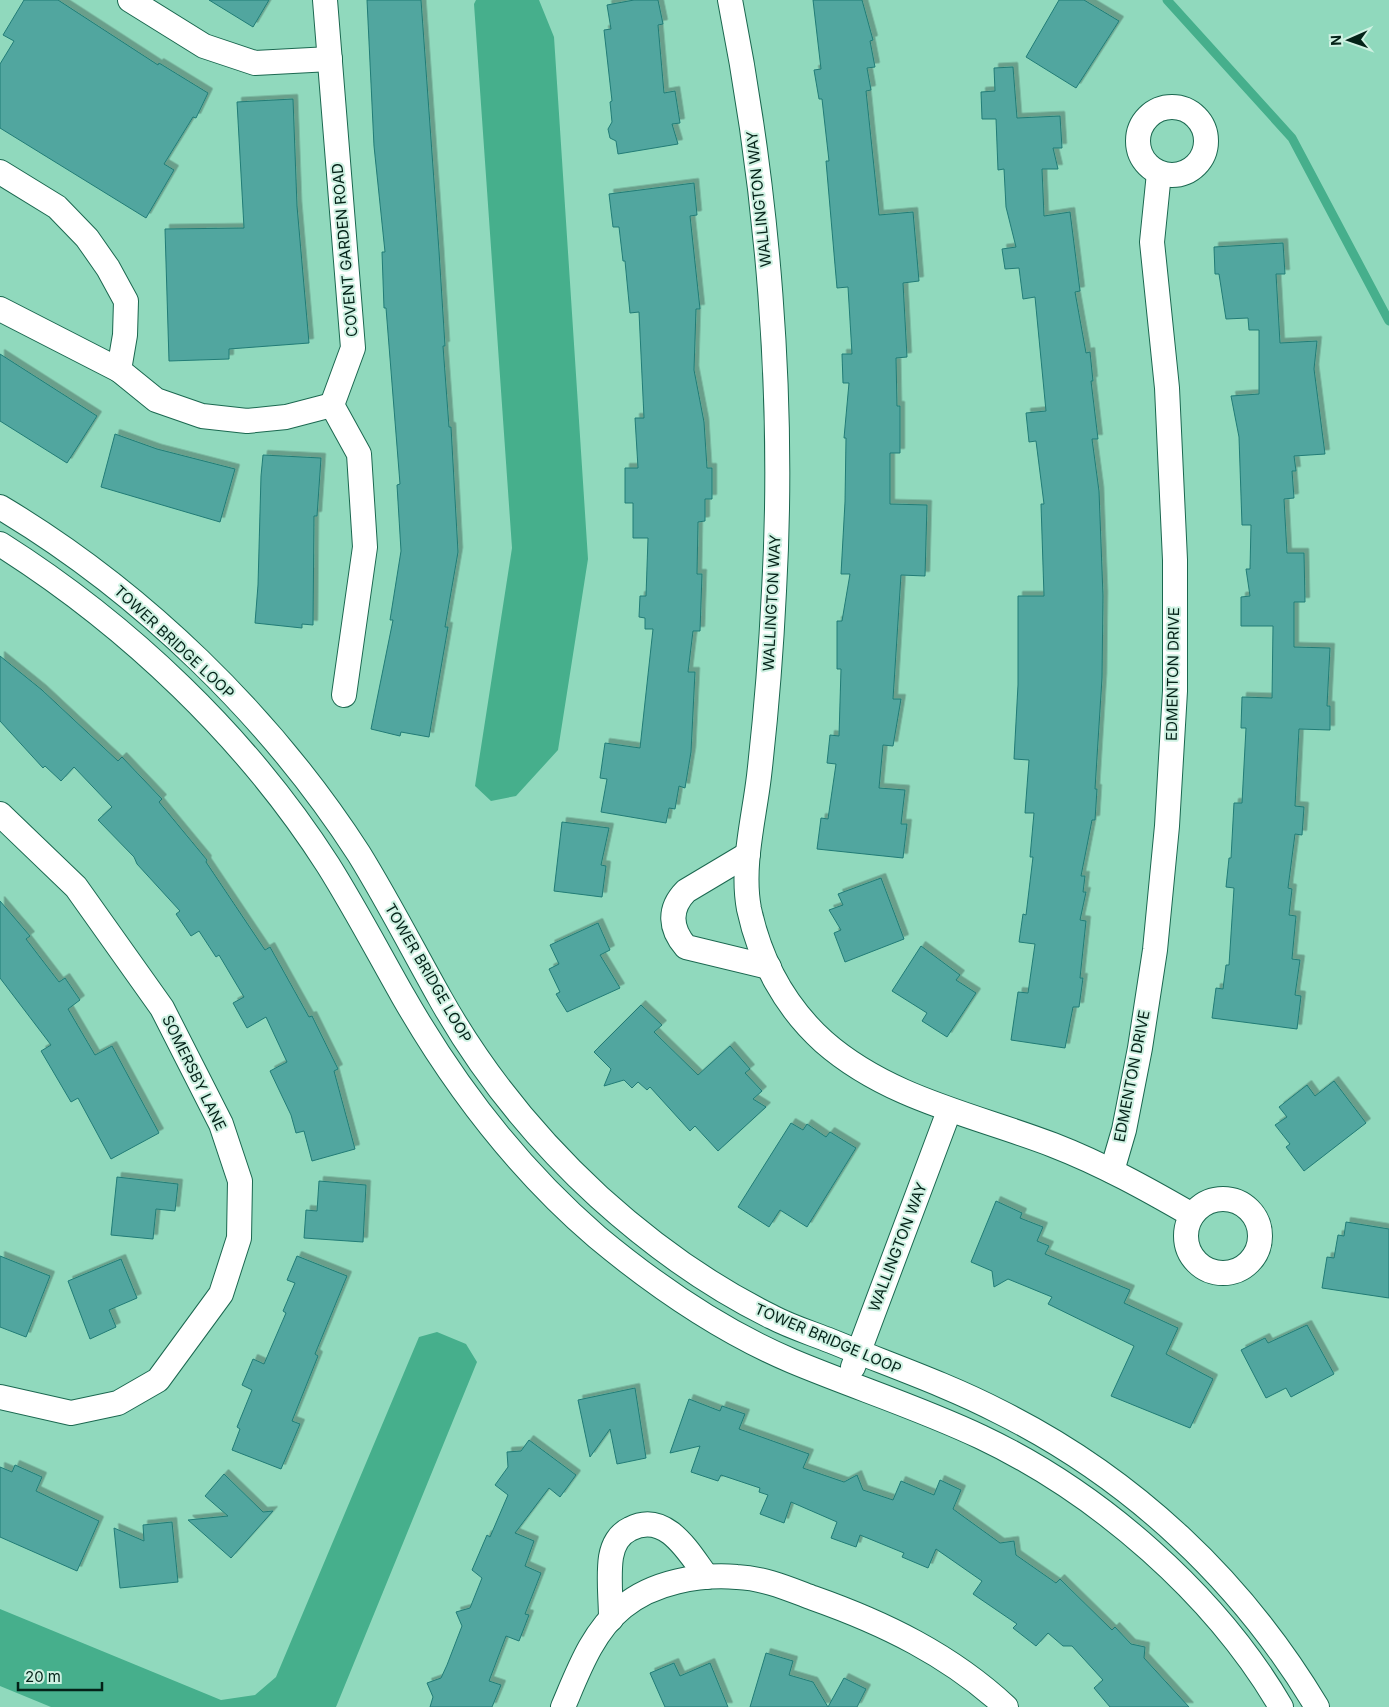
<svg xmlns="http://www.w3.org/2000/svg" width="1389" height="1707" font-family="Inter,sans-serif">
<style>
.water{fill:#46af8c}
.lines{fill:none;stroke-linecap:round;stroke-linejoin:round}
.stream{stroke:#46af8c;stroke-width:9}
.building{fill:#51a69f;stroke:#217c76;filter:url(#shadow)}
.street-casing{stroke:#1b6850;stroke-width:26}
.street{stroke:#fff;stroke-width:24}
.labels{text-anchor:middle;stroke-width:4;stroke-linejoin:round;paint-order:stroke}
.street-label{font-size:15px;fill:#042218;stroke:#cef1e2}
</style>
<defs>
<filter id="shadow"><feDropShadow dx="4.5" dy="-4.5" stdDeviation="0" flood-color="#0004"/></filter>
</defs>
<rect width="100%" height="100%" fill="#90d9bd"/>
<g class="water">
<path d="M476,0H539L554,37L588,559L558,750L516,796L491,801L475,786L512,548L474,4Z"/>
<path d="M437,1332L466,1344L477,1362L336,1707H51L0,1686V1609L221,1700L255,1695L276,1677L419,1337Z"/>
</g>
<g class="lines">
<path class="stream" d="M1167,0L1292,138L1389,321"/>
</g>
<g class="building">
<path d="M24,0H58L158,65L159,63L208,93L196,118L193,117L164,164L174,170L146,218L0,128V64L14,41L3,35Z"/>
<path d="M209,0H269L253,27Z"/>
<path d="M367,0H421L439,251L445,346H443L449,427H451L458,552L445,627H448L429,737L401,732L400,736L371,729L393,620H390L401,551L397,485L400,484L386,308H384L382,252H385L374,146Z"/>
<path d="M634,0H658L663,24L658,25L664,93L675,91L680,123L672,124L678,144L618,154L616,141L610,138L608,129L612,122L610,102L612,101L604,30L611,29L607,5Z"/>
<path d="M813,0H862L873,40L870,41L875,67L867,68L871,90L866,91L879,215L913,212L919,281L903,283L907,357L896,358L897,406H900V453H890V504L927,505L925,576L901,575L893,699H901L893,746L883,745L879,788L905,790L901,824H907L903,858L817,849L821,818L828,819L836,764L827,763L830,735L839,736L841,669H837V621H842L850,574H841L845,502L846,438H844L849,383H843L842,354H852L848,287L837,288L826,161H829L822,99H819L814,70L821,69Z"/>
<path d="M1059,0H1084L1119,21L1076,88L1026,57Z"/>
<path d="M1013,67L1017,118L1060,116L1062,148H1053L1058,169H1042L1044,216L1070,212L1080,291L1075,292L1086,353L1090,352L1093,381H1091L1098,439H1092L1099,491L1103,596L1102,678L1095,789H1097L1095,820H1092L1081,876H1085L1083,892H1086L1080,920L1086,921L1080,978H1083L1079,1007H1073L1065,1048L1011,1040L1018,992L1028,993L1035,944L1019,942L1023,914L1026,915L1033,857H1030L1034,813H1025L1029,760L1014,759L1018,685V596H1044L1041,504H1044L1036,441L1029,442L1026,413L1046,411L1035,297L1023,299L1019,268L1005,269L1002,249L1016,247L1006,207L1004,169L998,170L996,119H982L981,92L995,91L994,68Z"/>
<path d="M293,99L297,206L309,343L229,349V359L169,361L165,229L244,228L237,102Z"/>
<path d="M694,183L697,215L690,216L700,309H696L694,370L704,422L707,468H712V499H705V521L698,522L697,574H702L700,631H693L688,672H695L691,752L685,788L679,786L675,809L669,808L666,823L601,812L607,779L600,778L605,743L640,748L653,629H645V618L639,617L640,596H646L648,538H633V503H625V468H638L635,418H644L639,312L630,313L625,261H623L619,227H613L609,194Z"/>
<path d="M1283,243L1285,274H1276L1280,343L1317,341L1314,369L1325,454L1294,456L1296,471H1292L1294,498L1284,499L1287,553H1304L1305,602H1294V647L1330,648L1327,706H1330V730L1299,729L1295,806L1304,807L1302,835L1295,834L1288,888L1292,889L1289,915L1296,916L1292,959L1300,960L1295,995L1301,996L1297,1029L1212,1018L1216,988L1223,989L1226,965H1229L1234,888L1226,887L1229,858H1231L1234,803H1242L1246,728H1241L1242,697L1272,698L1273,626H1241V597L1250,596L1246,569H1250L1251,525H1242L1239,437L1231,396L1259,394V330H1249L1248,318L1226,319L1219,274H1215L1214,247Z"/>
<path d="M0,354L97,416L67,463L0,421Z"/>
<path d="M115,434L157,449L235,469L220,522L101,487Z"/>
<path d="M263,455L321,458L317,516H314L313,625L302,624V628L255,623L258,585L261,476Z"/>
<path d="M0,656L42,690L118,761L122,757L162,799L159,802L207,860L206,862L265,950L270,947L309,1017L312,1016L338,1069L334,1071L355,1149L312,1161L304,1131L296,1133L291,1115L270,1071L287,1062L266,1017L247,1028L233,1003L244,997L219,955L216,957L199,931L191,936L176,914L180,911L137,864L134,857L98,820L112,807L74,767L61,781L45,766L43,768L0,721Z"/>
<path d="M562,822L609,828L601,865L606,866L602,897L554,891Z"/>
<path d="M881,878L904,939L845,962L834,933L841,930L829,910L843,905L838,894Z"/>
<path d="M0,901L30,936L26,939L59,982L65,978L80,1000L68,1009L95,1055L112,1046L159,1133L111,1159L78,1098L71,1102L41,1051L51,1045L0,978Z"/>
<path d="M598,923L610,950L600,955L620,988L567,1012L556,994L560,992L549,969L559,964L550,945Z"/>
<path d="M921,946L960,975L956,980L976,993L947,1037L922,1021L927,1013L892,991Z"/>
<path d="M641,1005L662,1025L654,1032L698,1075L730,1046L750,1069L745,1073L762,1091L753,1099L766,1107L718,1151L695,1126L690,1131L650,1087L647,1090L638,1082L632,1088L624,1080L604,1086L611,1069L594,1052Z"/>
<path d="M1334,1081L1366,1123L1304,1171L1286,1147L1290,1144L1275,1125L1287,1117L1279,1107L1307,1085L1315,1096Z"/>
<path d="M791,1123L803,1130L807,1124L826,1137L830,1132L856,1148L807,1227L780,1210L769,1227L738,1207Z"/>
<path d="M117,1177L178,1184L175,1211L156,1209L153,1239L111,1235Z"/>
<path d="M319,1181L366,1185L363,1242L304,1238L306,1210L317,1211Z"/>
<path d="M996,1201L1022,1213L1020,1218L1043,1227L1037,1241L1049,1246L1045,1254L1130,1290L1124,1303L1178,1328L1166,1354L1213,1379L1190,1428L1111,1396L1134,1346L1048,1304L1052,1297L1008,1279L994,1287L992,1271L971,1262Z"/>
<path d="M1346,1222L1389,1229V1298L1322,1288L1327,1257L1334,1258L1338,1235L1344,1236Z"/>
<path d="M0,1256L50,1276L26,1337L0,1327Z"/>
<path d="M297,1256L347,1276L315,1354L318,1356L292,1421L300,1424L281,1469L232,1450L240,1429L237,1427L252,1390L242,1385L253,1359L264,1364L286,1313L283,1311L295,1283L287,1280Z"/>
<path d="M121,1259L137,1298L109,1310L116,1327L90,1339L68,1281Z"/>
<path d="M1307,1325L1334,1374L1291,1397L1286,1388L1266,1398L1241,1350L1265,1338L1268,1343Z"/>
<path d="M635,1388L646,1458L617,1464L610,1429L590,1457L578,1400Z"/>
<path d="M689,1399L720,1411L722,1406L745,1414L739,1429L809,1454L803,1468L844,1482L857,1475L863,1490L893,1500L901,1481L934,1495L940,1480L961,1490L953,1509L1000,1543L1014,1541L1016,1555L1056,1583L1060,1579L1112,1630L1115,1627L1131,1644L1145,1647L1144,1658L1189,1707H1110L1094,1688L1103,1680L1072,1646H1063L1048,1633L1036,1646L1013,1628L1017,1624L973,1594L982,1581L936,1549L928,1568L902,1557L904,1553L860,1535L856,1547L831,1538L837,1522L791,1502L784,1523L760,1514L768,1495L759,1492L760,1488L721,1475L718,1481L691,1472L700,1446L670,1453Z"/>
<path d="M529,1440L576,1475L560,1497L549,1488L515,1533L534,1541L525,1566L541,1573L525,1614L529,1615L519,1641L506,1636L489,1681L501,1685L492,1707H430L433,1697L427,1683L441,1678L447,1665L462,1626L456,1612L470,1608L482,1578L472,1570L487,1535L490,1537L508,1495L495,1485L508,1467L507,1452L521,1451Z"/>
<path d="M15,1465L42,1477L36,1491L99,1521L77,1571L0,1537V1467L12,1472Z"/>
<path d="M224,1474L263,1512L273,1511L231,1558L188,1520L228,1516L205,1496Z"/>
<path d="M172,1522L178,1582L120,1588L114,1528L144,1541L143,1525Z"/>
<path d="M766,1653L793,1661L789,1675L813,1682L828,1707H750Z"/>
<path d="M674,1663L680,1676L710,1663L728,1707H665L650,1673Z"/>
<path d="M844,1678L866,1689L857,1707H828Z"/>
</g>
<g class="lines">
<g class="street-casing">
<g id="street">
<path d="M130,0L204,46L255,63L330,59"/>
<path d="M325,0L353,348L332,405"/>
<path d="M730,0C768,191 785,397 774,591C771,653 766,715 759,776C754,819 741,866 749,909C760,960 785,1007 824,1042C889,1099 975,1115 1053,1145C1102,1164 1147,1189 1192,1215"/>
<circle cx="1172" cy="141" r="34"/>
<path d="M0,172L57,207L87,238L108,268L126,301L125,335L119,370"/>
<path d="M0,309L119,370L156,400L202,416L247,421L286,417L332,405"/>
<path d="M332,405L359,454L365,547L344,695"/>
<path d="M0,507C141,591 270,716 359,854C388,901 413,950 440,998C481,1071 537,1140 599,1197C651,1244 709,1286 772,1317C791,1327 811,1333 831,1341C887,1364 946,1384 1000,1412C1132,1478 1241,1580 1317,1707"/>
<path d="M0,544C128,625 246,737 328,865C355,908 378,952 403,996C455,1087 518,1169 597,1237C656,1286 721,1331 792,1361C854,1387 920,1408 981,1437C1099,1493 1215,1594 1281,1707"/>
<path d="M0,814L76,887L162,1008L221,1124L240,1181L239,1238L221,1294L158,1380L118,1403L71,1413L0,1397"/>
<path d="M748,854L686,891C668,909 670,929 686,947L769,967"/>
<path d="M1112,1171L1124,1130L1140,1048L1155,950L1167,826L1175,691V560L1167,388L1152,242L1159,173"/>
<circle cx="1223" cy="1236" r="37"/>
<path d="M853,1367L949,1111"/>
<path d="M611,1619C611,1599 608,1577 611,1557C613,1545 619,1534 630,1529C666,1510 689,1553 707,1577"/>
<path d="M563,1707C578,1672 592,1632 623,1607C653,1582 699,1574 737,1577C764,1578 789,1589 813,1598C884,1623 950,1655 1006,1707"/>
</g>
</g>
<use href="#street" class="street"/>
</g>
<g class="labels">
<g class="street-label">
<text transform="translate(759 199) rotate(-96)" y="5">WALLINGTON WAY</text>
<text transform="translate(345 250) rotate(-95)" y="5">COVENT GARDEN ROAD</text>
<text transform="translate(772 603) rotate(-87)" y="5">WALLINGTON WAY</text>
<text transform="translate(174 642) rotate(43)" y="5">TOWER BRIDGE LOOP</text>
<text transform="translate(1173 674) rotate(-89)" y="5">EDMENTON DRIVE</text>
<text transform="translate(428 973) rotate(60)" y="5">TOWER BRIDGE LOOP</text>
<text transform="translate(194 1073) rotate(64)" y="5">SOMERSBY LANE</text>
<text transform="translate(1132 1076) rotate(-79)" y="5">EDMENTON DRIVE</text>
<text transform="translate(898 1247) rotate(-69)" y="5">WALLINGTON WAY</text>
<text transform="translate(828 1339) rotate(23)" y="5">TOWER BRIDGE LOOP</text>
</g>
</g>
<g transform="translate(1349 40) rotate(268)" stroke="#cef1e2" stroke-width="4" paint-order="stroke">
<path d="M0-4L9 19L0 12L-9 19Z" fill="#042218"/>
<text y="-8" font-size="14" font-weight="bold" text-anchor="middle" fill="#042218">N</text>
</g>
<path d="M18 1682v8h84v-8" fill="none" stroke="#042218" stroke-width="2.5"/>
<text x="25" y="1682" font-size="15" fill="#042218" stroke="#cef1e2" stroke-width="4" paint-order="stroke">20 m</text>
</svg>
